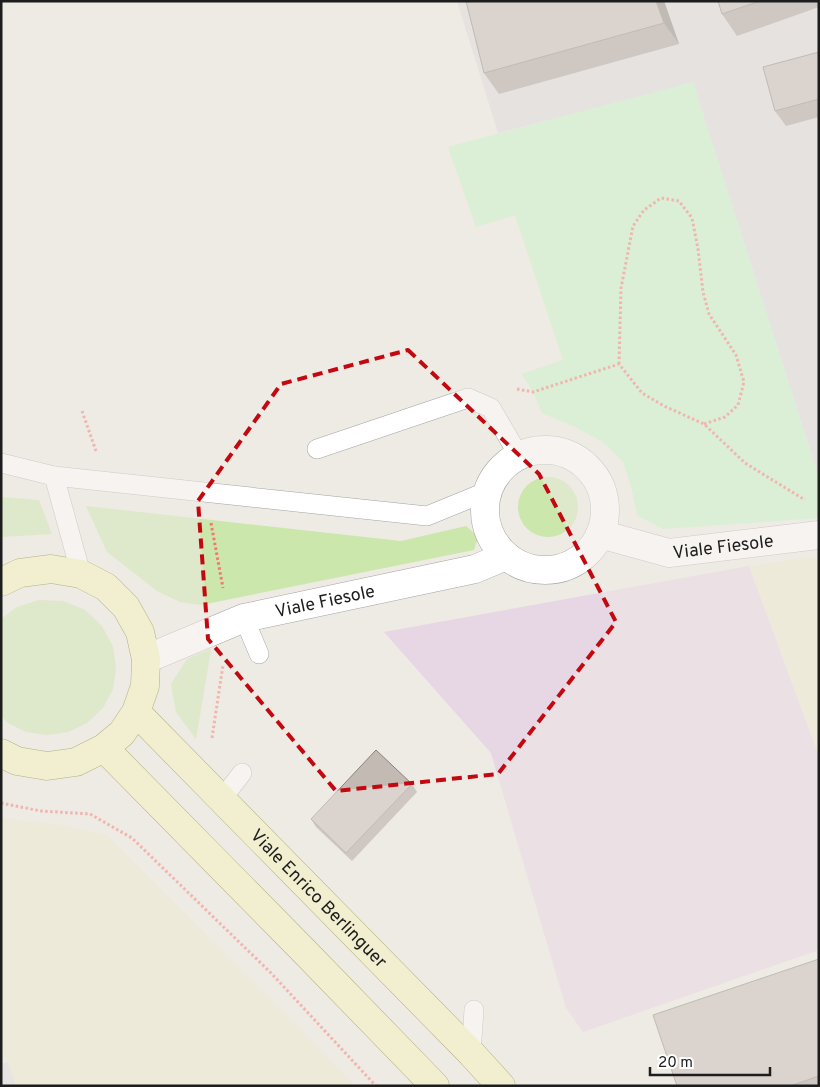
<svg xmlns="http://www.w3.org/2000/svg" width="820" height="1087" font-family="Overpass,sans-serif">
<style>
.residential{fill:#dbdada}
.industrial{fill:#e7d6e4}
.farmland{fill:#ebeccf}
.grass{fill:#cbe7ab}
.park{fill:#c2f7c4}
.parking{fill:#ddd}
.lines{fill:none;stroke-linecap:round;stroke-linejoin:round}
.service-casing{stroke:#a4a4a4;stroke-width:20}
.minor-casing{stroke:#a4a4a4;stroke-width:29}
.secondary-casing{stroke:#697009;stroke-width:29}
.path{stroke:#f4776f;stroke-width:3;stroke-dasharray:2.5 2.5;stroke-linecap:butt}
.service{stroke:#fff;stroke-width:19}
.minor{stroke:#fff;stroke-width:28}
.secondary{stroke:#f6f7b9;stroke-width:28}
.wall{fill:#a8a09a}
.shaded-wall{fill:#88827d}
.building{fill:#c3bab3;stroke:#88827d}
.marked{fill:none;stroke:#c3080f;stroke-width:4;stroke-dasharray:10 6;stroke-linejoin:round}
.labels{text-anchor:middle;stroke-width:5;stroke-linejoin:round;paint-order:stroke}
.street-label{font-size:18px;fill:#1d1d1d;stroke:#fff}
</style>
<rect width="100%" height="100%" fill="#eeeae4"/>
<path class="residential" d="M457,1H819V478L693,83L498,133Z"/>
<path class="industrial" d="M749,566L819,756V950L583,1032L566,1008L491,753L384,632Z"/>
<g class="farmland">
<path d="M819,556V756L749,566Z"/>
<path d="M1,818L60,825L107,835L356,1086H16L1,1042Z"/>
</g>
<g class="grass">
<circle cx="548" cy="507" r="30"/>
<path d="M1,497L39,500L52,534L1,537Z"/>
<path d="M86,506L401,541L466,526L478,537L474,550L201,605L180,602L157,591L107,552Z"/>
<path d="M39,600L63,601L85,610L102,626L113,647L116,668L113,689L103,708L87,723L68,732L47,735L26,732L8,723L1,716V619L17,607Z"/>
<path d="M211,649V650L196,739L176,712L171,684L187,659Z"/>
</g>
<path class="park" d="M693,82L819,478V518L663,529L637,515L632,490L623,462L603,442L573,426L542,413L533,392L522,374L563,360L515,215L476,227L448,147Z"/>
<path class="parking" d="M8,1062L16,1086H1V1064Z"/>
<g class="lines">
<g class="service-casing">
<g id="service">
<path d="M317,449L468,398L491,408L519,456"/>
<path d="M1,463L54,476L81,574"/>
<path d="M54,476L427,516L488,491"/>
<path d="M244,618L259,654"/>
<path d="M221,800L242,773"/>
<path d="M471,1053L474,1010"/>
</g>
</g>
<g class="minor-casing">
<g id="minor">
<circle cx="545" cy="510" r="60"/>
<path id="s1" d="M600,534L669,553L819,535"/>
<path id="s2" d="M146,659L244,618L475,569L506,556"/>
</g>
</g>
<g class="secondary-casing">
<g id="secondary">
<path d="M1,582L20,573L51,569L81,574L106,587L126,607L140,632L146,659L145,686L136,712L122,733L104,748L76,762L47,766L17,761L1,753"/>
<path id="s3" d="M136,712L471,1053L501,1086"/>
<path d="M104,748L303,950L435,1086"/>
</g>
</g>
<g class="path">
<path d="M619,364L621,288L633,226L644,210L661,198L679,201L692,218L698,249L703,292L709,314L736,355L744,382L738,405L725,417L704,424"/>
<path d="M517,389L533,392L619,364L642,393L664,406L704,424L745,463L805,500"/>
<path d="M82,411L96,451"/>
<path d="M211,523L223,588"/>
<path d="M212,738L223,665"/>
<path d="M1,803L41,811L90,814L132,838L271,973L376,1086"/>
</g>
<use href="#service" class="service"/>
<use href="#minor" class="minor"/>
<use href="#secondary" class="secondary"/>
</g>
<g class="wall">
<path d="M466,1H664L679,44L499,94L484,73Z"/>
<path d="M718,1H819V7L737,36L722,14Z"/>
<path d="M819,52V117L786,126L775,111Z"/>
<path d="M412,784L417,792L352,861L316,827L311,819Z"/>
<path d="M819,959V1086H677Z"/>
</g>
<path class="shaded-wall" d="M656,1H664L679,44L664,23Z"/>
<g class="building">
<path d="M466,1H656L664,23L484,73Z"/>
<path d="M718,1H760L722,14Z"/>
<path d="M819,52V99L775,111L763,67Z"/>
<path d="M376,750L412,784L346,853L311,819Z"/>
<path d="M819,959V1076L790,1086H677L653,1015Z"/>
</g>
<path d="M0 0H820V1087H0ZM408,350L539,474L616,622L498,774L336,791L208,639L198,501L281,384Z" fill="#eeeae4" fill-opacity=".55" fill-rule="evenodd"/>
<path class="marked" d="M408,350L539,474L616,622L498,774L336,791L208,639L198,501L281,384Z"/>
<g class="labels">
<g class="street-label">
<text dy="6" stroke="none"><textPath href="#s1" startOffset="126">Viale Fiesole</textPath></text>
<text dy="6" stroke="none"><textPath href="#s2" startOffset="189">Viale Fiesole</textPath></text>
<text dy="6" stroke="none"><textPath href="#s3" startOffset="261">Viale Enrico Berlinguer</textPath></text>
</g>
</g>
<rect width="820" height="1087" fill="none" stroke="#1d1d1d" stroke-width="5"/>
<path d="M650 1067v8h120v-8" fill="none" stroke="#1d1d1d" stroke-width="2.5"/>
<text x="658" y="1067" font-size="15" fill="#1d1d1d" stroke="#ffffff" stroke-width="4" paint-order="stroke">20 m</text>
</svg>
